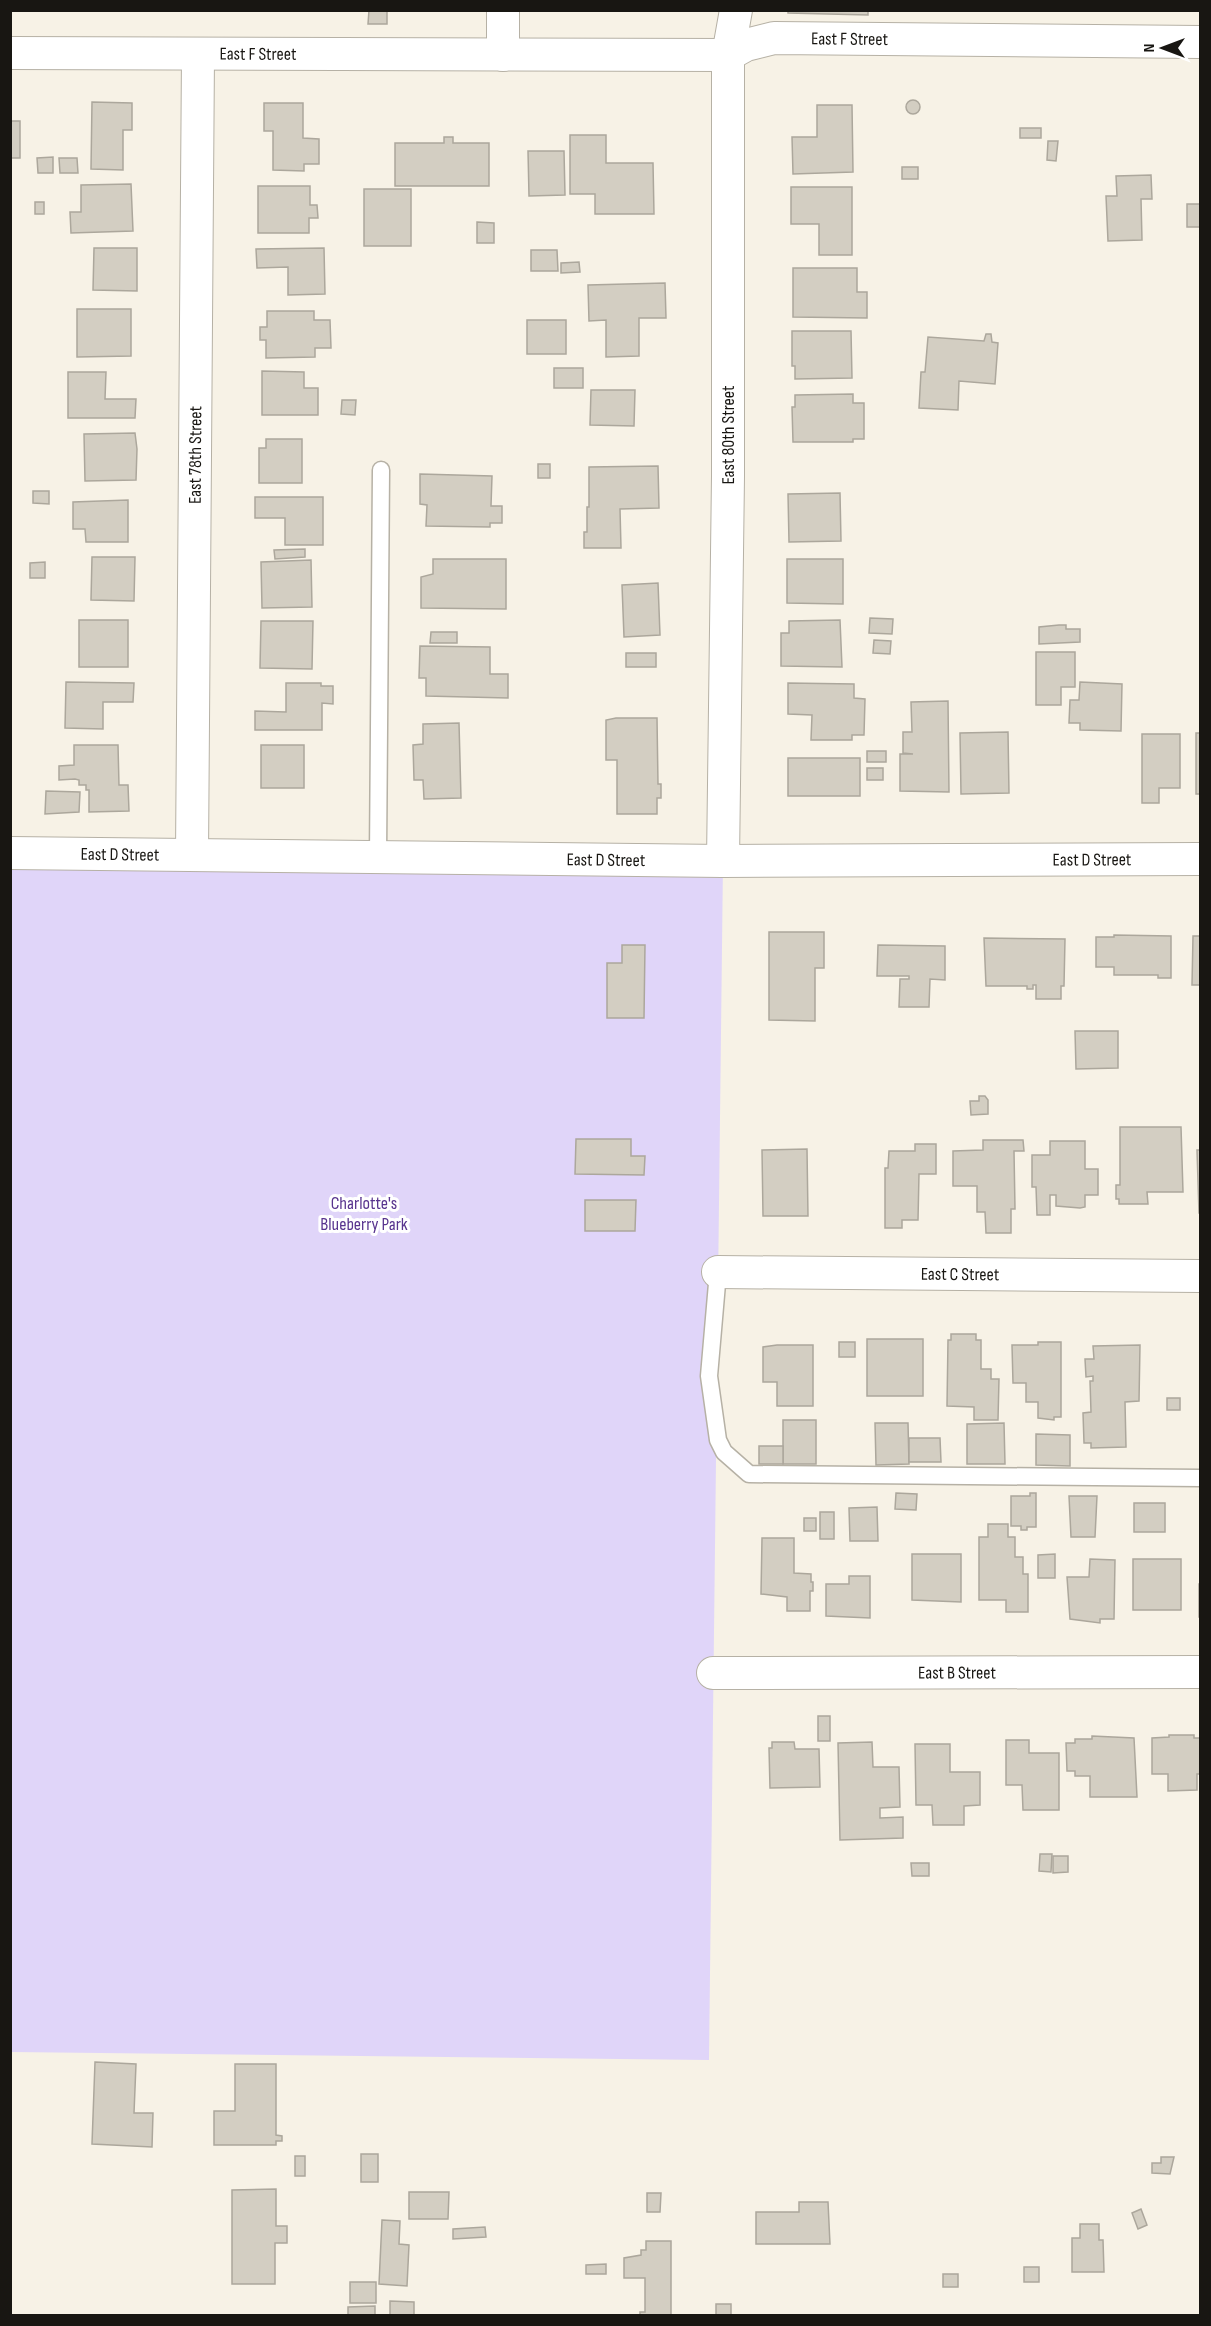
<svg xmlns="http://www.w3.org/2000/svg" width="1211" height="2326" font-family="'Sofia Sans Condensed',sans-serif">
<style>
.green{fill:#e0d5f9}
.building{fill:#d3cec2;stroke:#aca79c;stroke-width:1.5}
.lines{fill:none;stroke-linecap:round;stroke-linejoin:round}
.lane-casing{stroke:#b6b1a5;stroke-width:19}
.street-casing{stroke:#b6b1a5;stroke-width:34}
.lane{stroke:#fff;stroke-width:16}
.street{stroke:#fff;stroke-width:32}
.labels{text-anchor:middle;stroke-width:6;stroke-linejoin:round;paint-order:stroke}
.street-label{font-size:18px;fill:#181612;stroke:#fff}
.park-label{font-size:18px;fill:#58348e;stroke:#fff}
</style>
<rect width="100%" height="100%" fill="#f7f2e6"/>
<path class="green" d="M11,853L723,861L709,2060L11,2052Z"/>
<g class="building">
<path d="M369,10H387V24H368Z"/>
<path d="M788,10H868V15L788,13Z"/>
<circle cx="913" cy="107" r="7"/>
<path d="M92,102L132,103V130H123V170L91,169Z"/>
<path d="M264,103H303V138L319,139V164H304V171L273,170V131H264Z"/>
<path d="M817,105H852L853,172L793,174L792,137H817Z"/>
<rect x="10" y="121" width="10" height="37"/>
<rect x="1020" y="128" width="21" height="10"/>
<path d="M570,135H606V163H653L654,214H595V194H570Z"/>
<path d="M444,137H453V143H489V186H395V143H444Z"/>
<path d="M1048,141H1058L1056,161L1047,160Z"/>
<path d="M528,151H564L565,195L529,196Z"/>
<path d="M53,157V173H38L37,158Z"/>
<path d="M59,158H77L78,173H60Z"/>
<rect x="902" y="167" width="16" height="12"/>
<path d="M1151,175L1152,199H1141L1142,240L1108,241L1106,196H1117L1116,176Z"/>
<path d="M131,184L133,231L71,233L70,212H81V185Z"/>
<path d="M258,186H310V205H317L318,218H309V233H258Z"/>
<path d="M791,187H852V255H819V224H791Z"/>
<rect x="364" y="189" width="47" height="57"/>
<rect x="35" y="202" width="9" height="12"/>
<rect x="1187" y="204" width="13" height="23"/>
<path d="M477,222L494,223V243H477Z"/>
<path d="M94,248H137V291L93,290Z"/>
<path d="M324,248L325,294L288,295V267L257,268L256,249Z"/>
<path d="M531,250H557L558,271H531Z"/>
<path d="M579,262L580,272L561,273V263Z"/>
<path d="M793,268H857V292H867V318L793,317Z"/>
<path d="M665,283L666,318H639V356L606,357V320L589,321L588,285Z"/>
<path d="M77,309H131V356L77,357Z"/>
<path d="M267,311H314V320H330L331,348H315V357L266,358V340H260V327H267Z"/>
<rect x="527" y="320" width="39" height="34"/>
<path d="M792,331H851L852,378L795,379V366H792Z"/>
<path d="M986,334H991L992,342L998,343L995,384L959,381L958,410L919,408L921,372H925L928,337L984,341Z"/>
<rect x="554" y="368" width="29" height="20"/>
<path d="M262,371L304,372V388H318V415H262Z"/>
<path d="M68,372H106L105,399H136L135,418H68Z"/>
<path d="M591,390H635L634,426L590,425Z"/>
<path d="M853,394V403H864V439H853V442H793L792,407H795V395Z"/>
<path d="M342,400H356L355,415L341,414Z"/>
<path d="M135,433L137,449L136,480L85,481L84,434Z"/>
<path d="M266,439H302V483H259V448H266Z"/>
<rect x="538" y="464" width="12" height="14"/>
<path d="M658,466L659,508L620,509L621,548H584V532H587V507H589V467Z"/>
<path d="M420,474L492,476L491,506H502V523H490V527L426,526L427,505L420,504Z"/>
<path d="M33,491H49V504L33,503Z"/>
<path d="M840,493L841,541L789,542L788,494Z"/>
<path d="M255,497H323V545H285V518H255Z"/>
<path d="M128,500V542H86L85,529H73V502Z"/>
<path d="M305,549V557L275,559L274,550Z"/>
<path d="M92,557H135L134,601L91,600Z"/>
<path d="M433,559H506V609L421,608V577L433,574Z"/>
<path d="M787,559H843V604L787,603Z"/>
<path d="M311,560L312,607L262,608L261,562Z"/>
<path d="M45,562V578H30V563Z"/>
<path d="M658,583L660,635L624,637L622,585Z"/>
<path d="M870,618L893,619L892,634L869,633Z"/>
<rect x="79" y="620" width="49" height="47"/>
<path d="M840,620L842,667L781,666V633H789V621Z"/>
<path d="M261,621H313L312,669L260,668Z"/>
<path d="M1059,625H1066V629H1080V642L1039,644V627Z"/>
<path d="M431,632H457V643H430Z"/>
<path d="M874,640L891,641L890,654L873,653Z"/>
<path d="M420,646L490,647V674H508V698L426,696V678H419Z"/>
<path d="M1036,652H1075V687H1061V705H1036Z"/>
<rect x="626" y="653" width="30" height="14"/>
<path d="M66,682L134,683L133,702H103V729L65,728Z"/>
<path d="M1080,682L1122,684L1121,731L1080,730V723H1069L1070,700H1079Z"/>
<path d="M286,683H321V686H333V704L322,703V730H255V711L286,712Z"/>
<path d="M788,683L854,684V698L865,699L864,735H852V740H811L812,715L788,714Z"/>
<path d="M948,701L949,792L900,791V754H913L903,753V732H912L911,702Z"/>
<path d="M616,718H657L658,784H661V798H657V814H617V760H606V720Z"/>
<path d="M459,723L461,798L424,799L423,780H414L413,745L423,744V724Z"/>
<path d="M1008,732L1009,793L961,794L960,733Z"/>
<rect x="1196" y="733" width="4" height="61"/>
<path d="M1142,734H1180V788H1159V803H1142Z"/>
<path d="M74,745H118L119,785H128L129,811L89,812V790H86V785H79V780L75,779L59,780V766L74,765Z"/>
<rect x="261" y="745" width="43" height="43"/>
<rect x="867" y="751" width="19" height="11"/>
<rect x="788" y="758" width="72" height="38"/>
<rect x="867" y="768" width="16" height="12"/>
<path d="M46,791L80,792L79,812L45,814Z"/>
<path d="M769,932H824V968H815V1021L769,1020Z"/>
<path d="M1114,935L1171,936V978H1158V975H1114V967H1096V937H1114Z"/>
<path d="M1193,936H1200V985H1192Z"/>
<path d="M984,938L1065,939L1064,986H1061V999H1036V985H1033V989H1027V986H986Z"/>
<path d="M622,945H645L644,1018H607V963H622Z"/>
<path d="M878,945L945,946V980L930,979L929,1007H899L900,979H909V976H877Z"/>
<path d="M1075,1031H1118V1068L1076,1069Z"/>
<path d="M979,1096H985L988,1100V1114L971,1115L970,1101H979Z"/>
<path d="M1120,1127H1181L1183,1192H1147L1148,1204H1119V1199H1116V1185H1120Z"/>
<path d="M576,1139H631V1156H645L644,1175L575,1174Z"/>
<path d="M983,1140H1023L1024,1151H1014L1015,1209H1011V1233H986L985,1212H977V1186H953V1151L983,1150Z"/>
<path d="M1050,1141H1085V1169H1098V1195H1085V1207L1080,1208L1056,1206V1195H1050V1215H1037L1036,1187H1032V1155H1050Z"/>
<path d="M915,1144H936V1174H919L918,1220H902V1228H885V1168H888L889,1151H915Z"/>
<path d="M807,1149L808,1216H763L762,1150Z"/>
<path d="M1197,1150H1200V1213H1199Z"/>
<path d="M585,1200H636L635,1231H585Z"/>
<path d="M951,1334H976V1340H981V1369H991V1379H999L998,1420H974V1407L947,1406L948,1340H951Z"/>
<rect x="867" y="1339" width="56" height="57"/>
<rect x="839" y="1342" width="16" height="15"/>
<path d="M1038,1342H1061V1417H1054V1420L1038,1418V1402H1026V1383H1013L1012,1345H1038Z"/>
<path d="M777,1345H813V1406H777V1382H763V1347Z"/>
<path d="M1140,1345L1139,1401L1125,1402L1126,1447L1091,1448V1443H1084L1083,1413L1091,1412L1090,1381H1093V1376L1086,1377L1085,1359H1094L1093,1346Z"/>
<rect x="1167" y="1398" width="13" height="12"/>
<rect x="783" y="1420" width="33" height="44"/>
<path d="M875,1423H908L909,1464L876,1465Z"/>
<path d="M1004,1423L1005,1464H967V1424Z"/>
<path d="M1036,1434L1070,1435V1466L1036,1465Z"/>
<path d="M909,1438H940L941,1462H909Z"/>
<rect x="759" y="1446" width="24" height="18"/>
<path d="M896,1493L917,1494L916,1510L895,1509Z"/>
<path d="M1030,1493H1036V1527H1027V1530H1021V1526H1011V1496H1030Z"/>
<path d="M1069,1496H1097L1095,1537H1071Z"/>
<rect x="1134" y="1503" width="31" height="29"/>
<path d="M877,1507L878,1541H850L849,1508Z"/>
<rect x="820" y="1512" width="14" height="27"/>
<rect x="804" y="1518" width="12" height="13"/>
<path d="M988,1524H1008V1537H1015V1557H1023V1574H1028V1612H1006V1600H979V1537H988Z"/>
<path d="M762,1538H794V1573L811,1574V1582H813V1591H810V1611H787V1597L761,1594Z"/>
<path d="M912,1554H961V1602L912,1600Z"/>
<path d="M1055,1554V1578H1038V1555Z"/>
<path d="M1090,1559L1115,1560L1114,1619H1100V1623L1070,1619L1067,1577H1089Z"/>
<rect x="1133" y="1559" width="48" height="51"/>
<path d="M849,1576H870V1618L826,1616V1584H849Z"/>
<rect x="1199" y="1584" width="1" height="33"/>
<rect x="818" y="1716" width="12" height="25"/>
<path d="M1169,1735H1194V1738H1200V1774H1197V1790L1168,1791V1774H1152V1738L1169,1737Z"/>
<path d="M1092,1736L1134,1738L1137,1797H1090V1776H1075V1771H1067L1066,1743H1075V1739H1092Z"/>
<path d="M1006,1740H1029V1753H1059V1810H1023L1022,1785H1006Z"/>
<path d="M772,1742H794L795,1749H819L820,1787L770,1788L769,1748H772Z"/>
<path d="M872,1742L873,1767H899L900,1807L880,1808V1818L903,1817V1838L840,1840L838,1743Z"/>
<path d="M915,1744H950V1772H980V1805L964,1806V1825H933L932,1805H916Z"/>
<path d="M1040,1854H1052L1051,1872L1039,1871Z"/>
<path d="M1053,1856H1068V1872L1053,1873Z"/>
<path d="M911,1863H929V1876H912Z"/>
<path d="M95,2062L136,2064L134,2113H153L152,2147L92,2144Z"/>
<path d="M235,2064H276V2135L282,2136V2141H276V2145H214V2111H235Z"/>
<rect x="361" y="2154" width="17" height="28"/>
<rect x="295" y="2156" width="10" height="20"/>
<path d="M1161,2157H1174L1170,2174L1152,2173V2163H1161Z"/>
<path d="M276,2189V2226H287V2243H275V2284H232V2190Z"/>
<path d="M409,2192H449L448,2219H409Z"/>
<path d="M647,2193H661L660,2212H647Z"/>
<path d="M799,2202H828L830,2244H756V2212H799Z"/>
<path d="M1141,2209L1147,2225L1138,2229L1132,2213Z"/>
<path d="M382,2220L400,2221L399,2244L409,2245L407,2286L379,2284Z"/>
<path d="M1080,2224H1099V2240H1103L1104,2272H1072V2238H1080Z"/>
<path d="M485,2227L486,2237L453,2239V2229Z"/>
<path d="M646,2241H671V2316H640V2312H645V2278H624V2258L641,2255V2250H646Z"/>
<path d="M606,2264V2274H586V2265Z"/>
<rect x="1024" y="2267" width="15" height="15"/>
<rect x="943" y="2274" width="15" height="13"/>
<rect x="350" y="2282" width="26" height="21"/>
<path d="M390,2301L414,2302V2316H390Z"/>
<rect x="716" y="2304" width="15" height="12"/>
<path d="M375,2306V2316H348V2307Z"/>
</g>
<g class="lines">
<g class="lane-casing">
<g id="lane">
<path d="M378,857L381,470"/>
<path d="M718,1272L709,1376L718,1440L724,1452L749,1474L1200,1478"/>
</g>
</g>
<g class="street-casing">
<g id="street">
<path d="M503,10V55"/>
<path id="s1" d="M10,53L728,55L746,45L774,38L1200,42"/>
<path id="s2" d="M10,853L723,861L1200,859"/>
<path id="s3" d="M192,855L198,55"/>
<path id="s4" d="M723,861L728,476V55L736,10"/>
<path id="s5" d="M718,1272L1200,1276"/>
<path id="s6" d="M713,1673L1200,1672"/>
</g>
</g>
<use href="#lane" class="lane"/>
<use href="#street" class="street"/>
</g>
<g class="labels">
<g class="street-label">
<text dy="6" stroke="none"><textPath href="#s1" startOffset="843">East F Street</textPath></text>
<text dy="6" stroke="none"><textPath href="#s1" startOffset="248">East F Street</textPath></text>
<text dy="6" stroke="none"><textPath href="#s4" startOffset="426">East 80th Street</textPath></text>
<text dy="6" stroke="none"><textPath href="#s3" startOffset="400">East 78th Street</textPath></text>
<text dy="6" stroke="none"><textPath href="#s2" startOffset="110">East D Street</textPath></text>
<text dy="6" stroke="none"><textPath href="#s2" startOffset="596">East D Street</textPath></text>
<text dy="6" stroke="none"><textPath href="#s2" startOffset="1082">East D Street</textPath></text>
<text dy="6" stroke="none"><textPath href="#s5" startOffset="242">East C Street</textPath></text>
<text dy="6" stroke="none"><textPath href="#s6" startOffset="244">East B Street</textPath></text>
</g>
<g class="park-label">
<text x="364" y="1209">Charlotte's<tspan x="364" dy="21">Blueberry Park</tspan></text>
</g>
</g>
<rect width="1211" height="2326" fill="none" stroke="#181612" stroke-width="24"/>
<g transform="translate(1163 48) rotate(270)" stroke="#ffffff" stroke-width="4.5" paint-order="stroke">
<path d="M0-4.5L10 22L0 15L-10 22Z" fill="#181612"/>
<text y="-9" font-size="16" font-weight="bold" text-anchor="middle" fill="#181612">N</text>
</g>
</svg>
